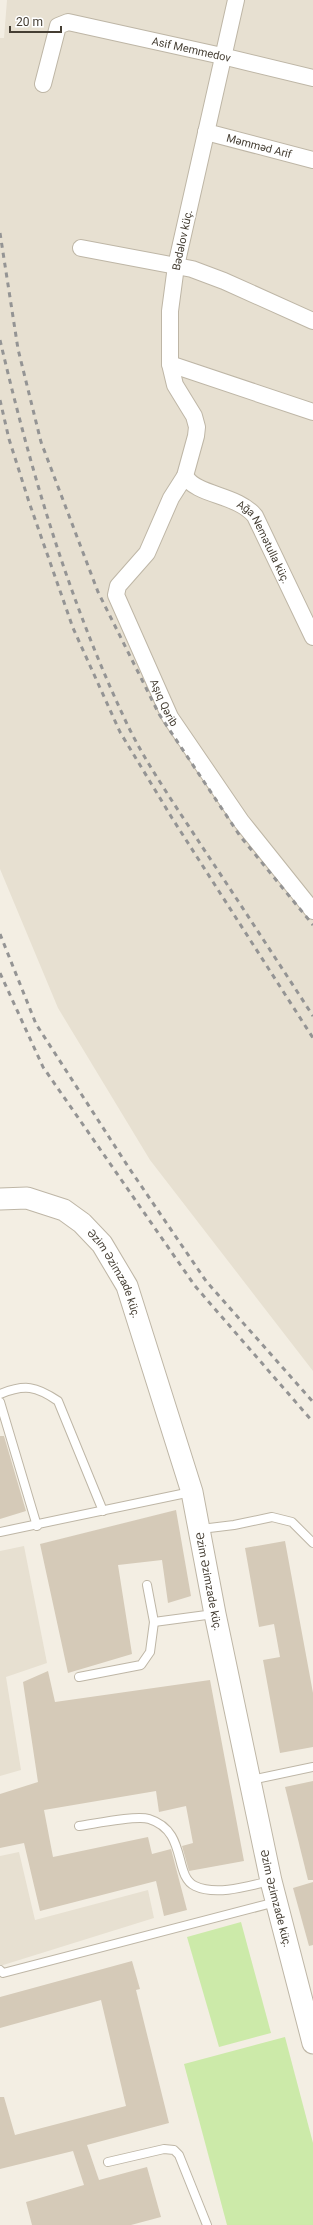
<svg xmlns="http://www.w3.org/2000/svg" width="313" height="2225" font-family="Roboto,sans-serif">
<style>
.residential{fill:#e7e0d1}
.green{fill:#cceaa9}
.building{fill:#d5cab8}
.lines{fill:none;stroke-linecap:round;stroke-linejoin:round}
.service-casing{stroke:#beb6a6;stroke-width:10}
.minor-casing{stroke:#beb6a6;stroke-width:18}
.tertiary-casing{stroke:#beb6a6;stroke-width:23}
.service{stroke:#fff;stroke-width:8}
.minor{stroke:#fff;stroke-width:16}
.tertiary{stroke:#fff;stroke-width:21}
.rail{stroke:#949494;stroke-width:3;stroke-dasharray:5 5;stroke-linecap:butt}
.labels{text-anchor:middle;stroke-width:4;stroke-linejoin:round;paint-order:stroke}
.street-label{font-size:11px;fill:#453e33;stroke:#fff}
</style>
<rect width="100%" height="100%" fill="#f3eee3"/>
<g class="residential">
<path d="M7,0H313V1371L150,1160L58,1008L0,869V38H4Z"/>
<path d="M24,1546L47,1663L6,1677L21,1770L0,1776V1551Z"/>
<path d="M19,1852L35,1920L148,1890L154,1918L0,1966V1856Z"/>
</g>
<g class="green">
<path d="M241,1922L271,2033L219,2047L187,1937Z"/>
<path d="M285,2037L313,2143V2225H227L184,2064Z"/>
</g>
<g class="building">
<path d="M0,1436H4L26,1511L0,1519Z"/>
<path d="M176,1510L191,1596L168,1603L162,1560L118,1565L132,1654L68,1673L40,1544Z"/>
<path d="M285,1541L313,1693V1747L280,1753L263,1660L280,1657L274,1624L259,1627L245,1548Z"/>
<path d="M48,1671L55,1702L210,1680L244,1861L189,1871L182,1846L193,1843L186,1806L159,1812L156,1791L44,1810L53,1857L148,1837L152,1854L171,1849L187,1910L164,1916L156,1881L40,1911L24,1843L0,1848V1794L38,1782L23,1682Z"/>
<path d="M313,1781V1880H308L285,1787Z"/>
<path d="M313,1882V1945L309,1946L293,1888Z"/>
<path d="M132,1961L140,1989L136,1990L169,2123L87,2145L99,2180L147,2167L161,2217L131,2225H32L26,2202L84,2185L73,2151L0,2169V2097H4L15,2135L126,2106L101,2000L0,2028V1997Z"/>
</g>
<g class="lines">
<g class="service-casing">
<g id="service">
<path d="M0,1394C25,1384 36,1386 58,1401L103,1511"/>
<path d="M0,1402L37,1526"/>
<path d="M201,1529L234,1525L272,1517L292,1522L313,1543"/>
<path d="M0,1532L191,1492"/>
<path d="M147,1585L154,1622L214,1614"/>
<path d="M79,1677L141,1665L150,1652L154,1622"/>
<path d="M251,1780L313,1767"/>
<path d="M79,1826C94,1824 136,1815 149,1819C188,1831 173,1876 195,1886C216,1896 249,1886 270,1881"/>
<path d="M0,1970L3,1973L276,1902"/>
<path d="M108,2162L164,2149L174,2150L179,2155L207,2225"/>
</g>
</g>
<g class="minor-casing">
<g id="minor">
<path id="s1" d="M236,0L176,266L170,311V364L175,385L194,416L197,427L196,436L185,476L171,498L147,553L118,586L116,595L170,717L241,821L313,911"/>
<path id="s2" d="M43,84L58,26L68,22L222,56L313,78"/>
<path id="s3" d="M206,132L313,160"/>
<path d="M81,248L192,269L224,281L313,321"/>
<path d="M170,364L313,412"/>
<path id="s4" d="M185,476C197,496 237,494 255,516L313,637"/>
</g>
</g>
<g class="tertiary-casing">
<g id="tertiary">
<path id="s5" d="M0,1199L27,1198L64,1210L82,1223L102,1244L127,1286L192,1492L215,1614L271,1881L313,2043"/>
</g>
</g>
<use href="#service" class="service"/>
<use href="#minor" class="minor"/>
<use href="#tertiary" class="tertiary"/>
<g class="rail">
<path d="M0,233L18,349L41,442L98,592L159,714L240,836L313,925"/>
<path d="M0,340C31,472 69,602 128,726C147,765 177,808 201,845C239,902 276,959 313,1016"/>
<path d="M0,400L9,439L29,502L73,628L120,732L172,818L313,1038"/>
<path d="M0,934L36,1024L129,1168L206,1281L313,1402"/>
<path d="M0,973L43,1067L195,1286L313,1422"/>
</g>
</g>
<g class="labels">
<g class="street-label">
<text dy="4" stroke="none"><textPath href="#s2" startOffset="197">Asif Memmedov</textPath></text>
<text dy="4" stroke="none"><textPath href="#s3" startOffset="55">Məmməd Arif</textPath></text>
<text transform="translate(182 240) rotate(-78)" y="4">Bədəlov küç.</text>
<text dy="4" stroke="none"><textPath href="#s4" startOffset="108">Ağa Nemətulla küç.</textPath></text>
<text dy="4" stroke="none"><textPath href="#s1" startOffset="748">Aşıq Qərib</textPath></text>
<text dy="4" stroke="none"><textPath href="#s5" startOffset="149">Əzim Əzimzade küç.</textPath></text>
<text dy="4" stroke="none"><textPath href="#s5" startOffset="473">Əzim Əzimzade küç.</textPath></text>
<text dy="4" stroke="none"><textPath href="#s5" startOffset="797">Əzim Əzimzade küç.</textPath></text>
</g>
</g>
<path d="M10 26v6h51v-6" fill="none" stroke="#453e33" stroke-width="2"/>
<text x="16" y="26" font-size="12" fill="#453e33" stroke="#ffffff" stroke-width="3" paint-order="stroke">20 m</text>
</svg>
